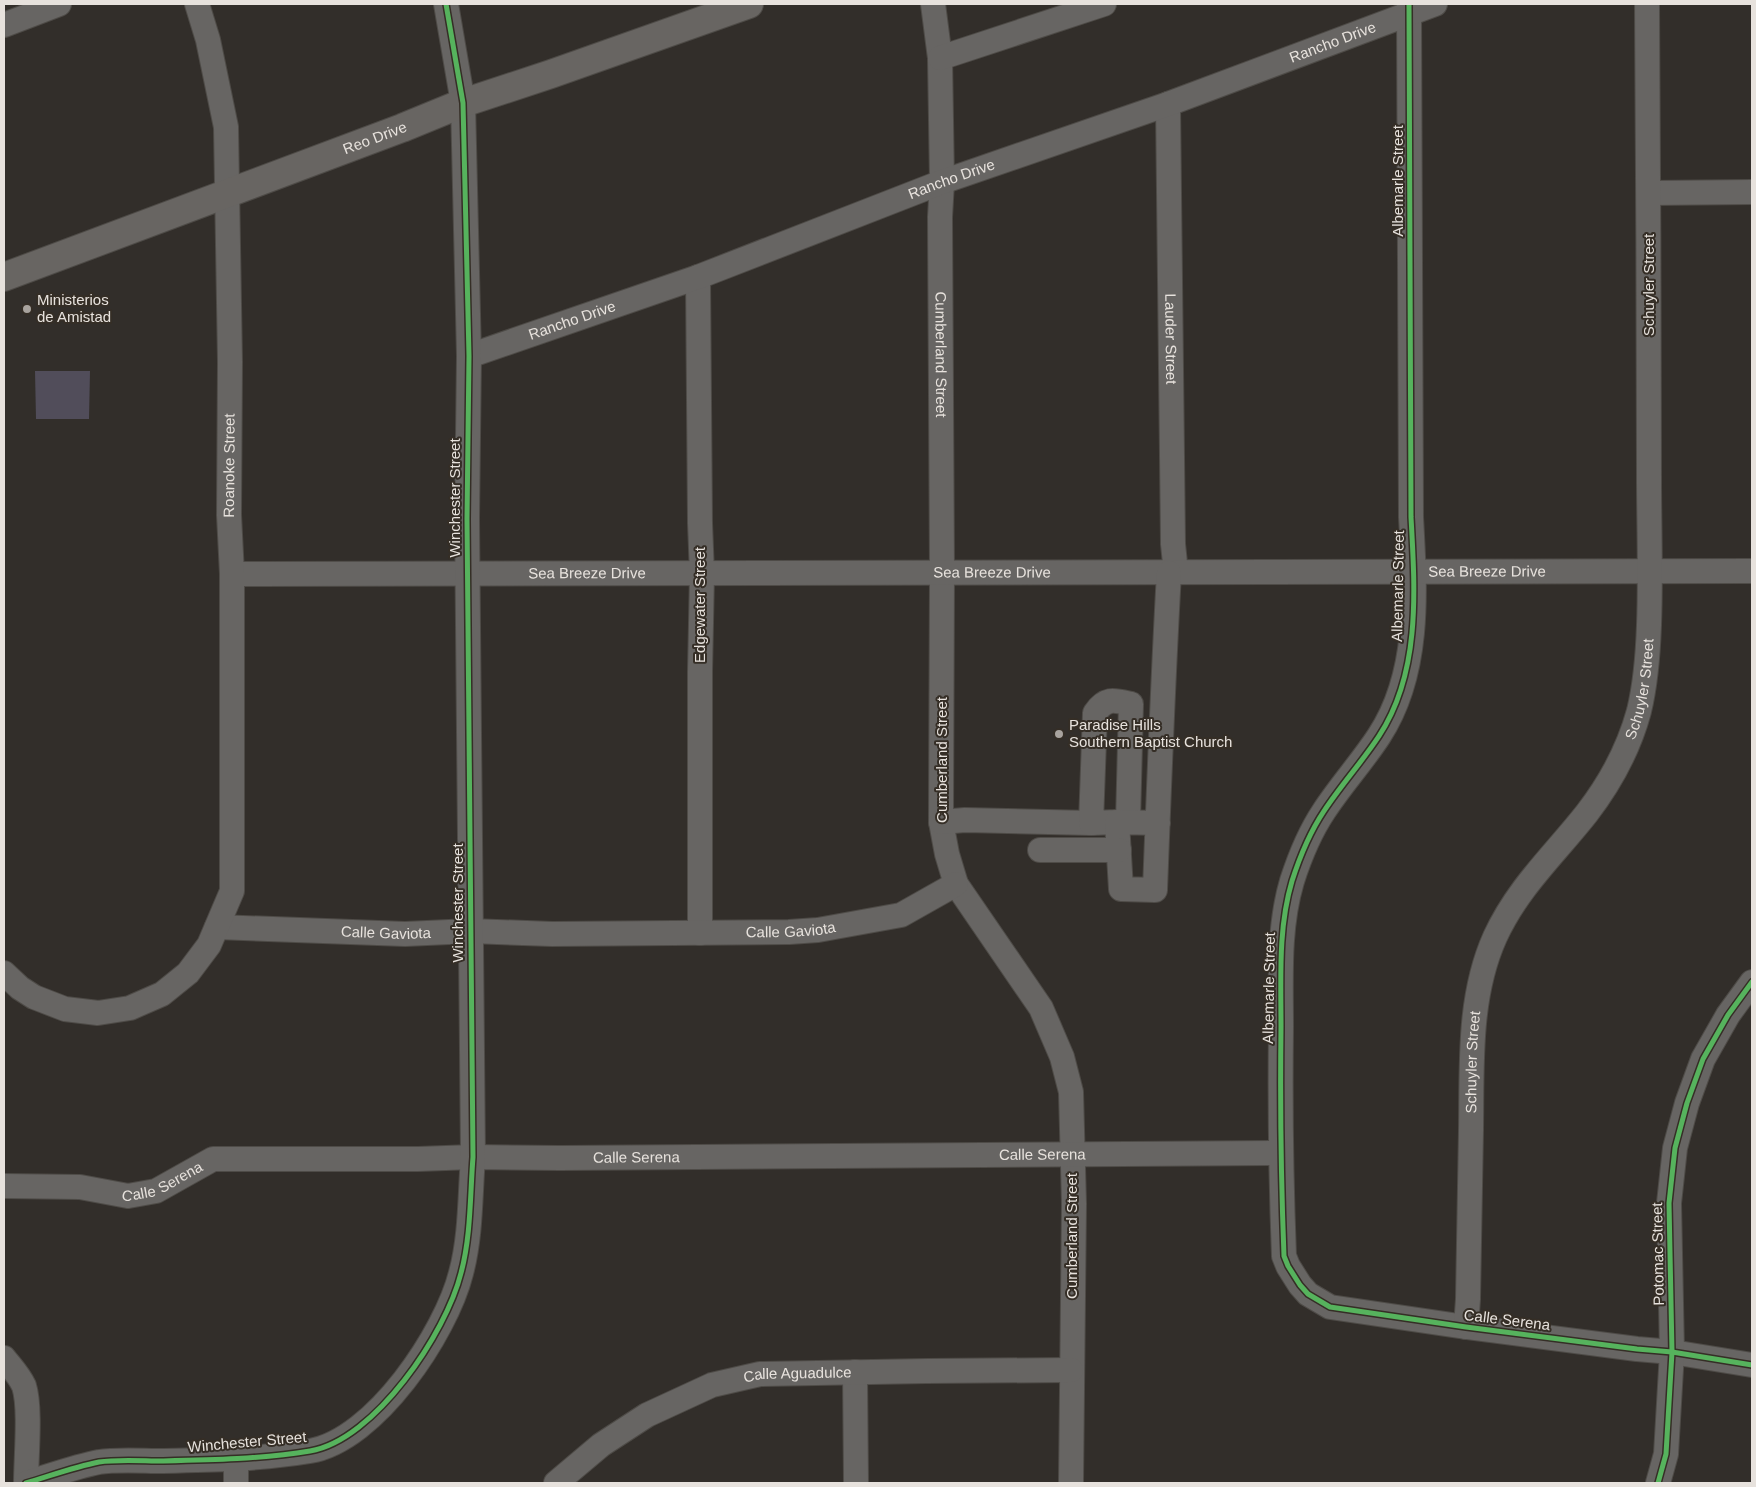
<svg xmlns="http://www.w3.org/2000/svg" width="1756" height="1487" font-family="Arial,sans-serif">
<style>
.building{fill:#514d5a}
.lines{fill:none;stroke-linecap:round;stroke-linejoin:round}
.minor-casing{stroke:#4e4b47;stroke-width:26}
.major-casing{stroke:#4e4b47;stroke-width:30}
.minor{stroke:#676563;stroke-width:24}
.major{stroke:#686562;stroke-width:28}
.cycleway-casing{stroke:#352e26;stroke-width:8}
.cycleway{stroke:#56b35d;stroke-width:5}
.poi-dot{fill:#a8a39e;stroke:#352e26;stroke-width:2}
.labels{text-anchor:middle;stroke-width:4;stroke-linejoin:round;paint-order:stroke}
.street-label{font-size:15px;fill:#e7e2dd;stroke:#352e26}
.poi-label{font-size:15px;fill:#e7e2dd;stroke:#352e26;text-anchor:start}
</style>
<rect width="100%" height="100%" fill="#322e2a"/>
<path class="building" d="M35,371H90L89,419H36Z"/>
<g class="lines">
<g class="minor-casing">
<g id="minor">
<path id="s1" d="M933,4L940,58L942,182L940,217L942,573L941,822L947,854L956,884L1041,1008L1062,1057L1071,1092L1074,1204L1071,1483"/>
<path d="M1409,4L1411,517C1415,590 1421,672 1379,736C1362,762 1341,785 1324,811C1310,832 1300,856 1292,881C1278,928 1281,978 1281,1027C1280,1103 1281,1179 1284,1256L1288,1266L1300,1285L1308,1294L1330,1307L1466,1327L1637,1349L1672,1352L1752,1365"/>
<path d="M4,25L59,4"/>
<path d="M940,58L1104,4"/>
<path id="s2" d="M1168,104L1173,544L1176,573"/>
<path d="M1649,193L1752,192"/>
<path d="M698,277L700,523L702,574L700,672V933"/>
<path id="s3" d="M469,356L698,277L942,182L1168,104L1435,4"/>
<path id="s4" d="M232,574L1752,571"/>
<path d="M941,822L965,820L1091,823"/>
<path d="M1117,822L1091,823L1095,713C1106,697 1114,700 1131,704L1128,822"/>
<path d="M1158,823L1117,822L1121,889L1155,890C1159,784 1163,678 1169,573"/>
<path d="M1040,850H1119"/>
<path id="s5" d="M217,927L405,934L471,931L552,934L789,932L818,930L901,915L956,884"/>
<path id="s6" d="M4,973L20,988L34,997L65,1009L98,1013L130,1008L162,994L188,973L209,945L232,891V574L229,515L230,362L226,127L208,40L197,4"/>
<path id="s7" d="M4,1186L80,1187L128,1196L156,1191L213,1159H418L473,1157L560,1158L1280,1153"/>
<path id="s8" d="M1466,1327L1468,1299C1469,1242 1470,1186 1471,1130C1472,1065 1468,997 1495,937C1518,887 1554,855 1587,813C1610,783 1629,748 1639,711C1646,682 1648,654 1649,625C1651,575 1649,526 1649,476C1648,319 1649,161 1647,4"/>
<path d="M4,1358C11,1367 19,1375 24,1386C31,1408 26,1458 26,1483"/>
<path d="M855,1372L856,1483"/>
<path d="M26,1483C50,1476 74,1467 99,1462C117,1459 144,1461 163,1461C212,1460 262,1459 310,1451C375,1440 446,1333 461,1273C471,1236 470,1195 473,1157L467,519L469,356L463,103L446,4"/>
<path d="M236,1483V1459"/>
<path id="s9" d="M556,1483L601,1445L647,1415L712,1385L760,1374L927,1371L1071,1370"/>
<path d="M1658,1483L1666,1454L1672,1352L1669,1203L1675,1148L1687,1103L1703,1059L1728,1015L1752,982"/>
</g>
</g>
<g class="major-casing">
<g id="major">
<path id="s10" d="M4,277L402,128L463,103L551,74L749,4"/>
</g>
</g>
<use href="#minor" class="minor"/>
<use href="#major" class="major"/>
<g class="cycleway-casing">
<g id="cycleway">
<path d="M1409,4L1411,517C1415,590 1421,672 1379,736C1362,762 1341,785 1324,811C1310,832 1300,856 1292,881C1278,928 1281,978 1281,1027C1280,1103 1281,1179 1284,1256L1288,1266L1300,1285L1308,1294L1330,1307L1466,1327L1637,1349L1672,1352L1752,1365"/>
<path d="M26,1483C50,1476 74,1467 99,1462C117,1459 144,1461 163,1461C212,1460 262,1459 310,1451C375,1440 446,1333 461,1273C471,1236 470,1195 473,1157L467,519L469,356L463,103L446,4"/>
<path d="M1658,1483L1666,1454L1672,1352L1669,1203L1675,1148L1687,1103L1703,1059L1728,1015L1752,982"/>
</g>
</g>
<use href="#cycleway" class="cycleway"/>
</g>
<g class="poi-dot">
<circle cx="27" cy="309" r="5"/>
<circle cx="1059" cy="734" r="5"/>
</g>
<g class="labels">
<g class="street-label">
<text dy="5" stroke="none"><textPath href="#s3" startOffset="919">Rancho Drive</textPath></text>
<text dy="5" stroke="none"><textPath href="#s10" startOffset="396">Reo Drive</textPath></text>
<text dy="5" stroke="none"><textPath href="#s3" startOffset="514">Rancho Drive</textPath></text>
<text transform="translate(1398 181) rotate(-90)" y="5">Albemarle Street</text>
<text transform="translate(1649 285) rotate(-90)" y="5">Schuyler Street</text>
<text dy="5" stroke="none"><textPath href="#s3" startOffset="109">Rancho Drive</textPath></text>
<text dy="5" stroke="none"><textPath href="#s2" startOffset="235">Lauder Street</textPath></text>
<text dy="5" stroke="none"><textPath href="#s1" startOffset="351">Cumberland Street</textPath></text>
<text dy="5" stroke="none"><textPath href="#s6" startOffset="725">Roanoke Street</textPath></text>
<text transform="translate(455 498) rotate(-90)" y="5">Winchester Street</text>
<text dy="5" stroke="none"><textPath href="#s4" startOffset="1255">Sea Breeze Drive</textPath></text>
<text dy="5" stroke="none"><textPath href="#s4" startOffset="760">Sea Breeze Drive</textPath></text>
<text dy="5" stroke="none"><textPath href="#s4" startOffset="355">Sea Breeze Drive</textPath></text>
<text transform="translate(1398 586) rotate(-89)" y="5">Albemarle Street</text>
<text transform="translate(700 605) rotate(-90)" y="5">Edgewater Street</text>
<text dy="5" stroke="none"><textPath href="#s8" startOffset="685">Schuyler Street</textPath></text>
<text transform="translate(942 760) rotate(-90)" y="5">Cumberland Street</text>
<text transform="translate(458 903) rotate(-90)" y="5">Winchester Street</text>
<text dy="5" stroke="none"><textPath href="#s5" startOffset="574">Calle Gaviota</textPath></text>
<text dy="5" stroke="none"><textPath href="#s5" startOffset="169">Calle Gaviota</textPath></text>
<text transform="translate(1269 988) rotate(-89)" y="5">Albemarle Street</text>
<text dy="5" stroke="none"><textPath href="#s8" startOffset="265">Schuyler Street</textPath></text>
<text dy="5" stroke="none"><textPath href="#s7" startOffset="1048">Calle Serena</textPath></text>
<text dy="5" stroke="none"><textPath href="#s7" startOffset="642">Calle Serena</textPath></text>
<text dy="5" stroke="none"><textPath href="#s7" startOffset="162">Calle Serena</textPath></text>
<text transform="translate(1072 1236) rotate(-90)" y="5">Cumberland Street</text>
<text transform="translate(1658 1254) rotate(-91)" y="5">Potomac Street</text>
<text transform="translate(1507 1320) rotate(7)" y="5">Calle Serena</text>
<text dy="5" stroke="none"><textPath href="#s9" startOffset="272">Calle Aguadulce</textPath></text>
<text transform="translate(247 1442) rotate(-5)" y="5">Winchester Street</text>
</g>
<g class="poi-label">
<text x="37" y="305">Ministerios<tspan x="37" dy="17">de Amistad</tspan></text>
<text x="1069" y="730">Paradise Hills<tspan x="1069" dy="17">Southern Baptist Church</tspan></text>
</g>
</g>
<rect width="1756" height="1487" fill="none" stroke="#e7e2dd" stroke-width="10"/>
</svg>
